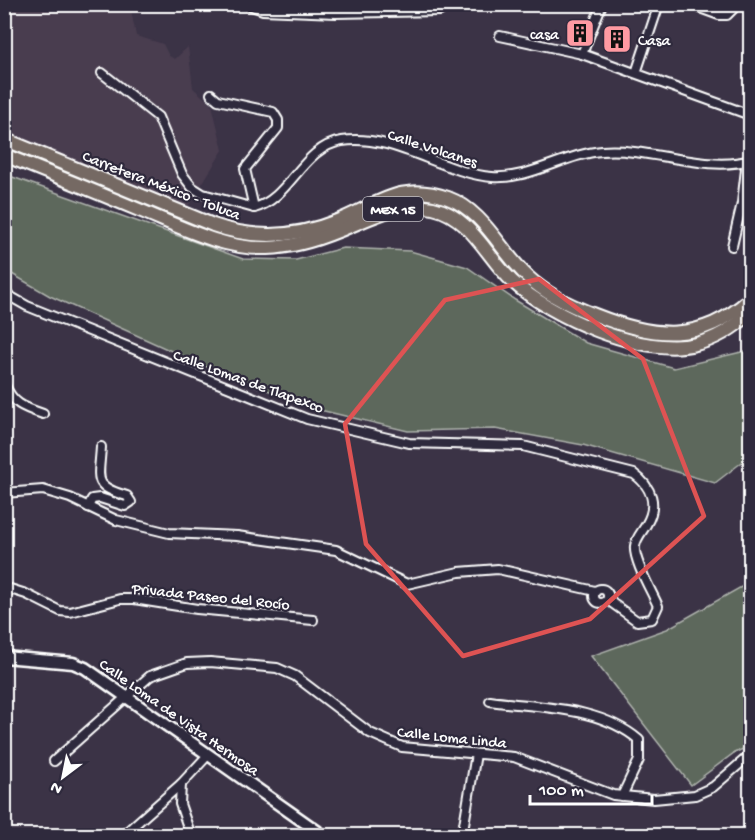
<svg xmlns="http://www.w3.org/2000/svg" width="755" height="840" font-family="'Gochi Hand',sans-serif">
<style>
.built{fill:#4a3d50}
.green{fill:#5d675b;stroke:#aeb3ad;stroke-width:1.5}
.lines{fill:none;stroke-linecap:round;stroke-linejoin:round}
.street-casing{stroke:#fff;stroke-width:12}
.secondary-casing{stroke:#fff;stroke-width:15}
.primary-casing{stroke:#fff;stroke-width:16}
.street{stroke:#2f2a3d;stroke-width:8}
.secondary{stroke:#2f2a3d;stroke-width:10}
.primary{stroke:#756964;stroke-width:12}
.marked{fill:none;stroke:#de5353;stroke-width:4.5;stroke-linejoin:round}
.labels{text-anchor:middle;stroke-width:4.5;stroke-linejoin:round;paint-order:stroke}
.shield{fill:#2f2a3d;stroke:#c1bfc5;stroke-width:1.5}
.shield-label{font-size:15px;font-weight:bold;fill:#fff}
.poi-label{font-size:16px;fill:#fff;stroke:#2f2a3d;text-anchor:end}
.street-label{font-size:16px;fill:#fff;stroke:#2f2a3d}
</style>
<rect width="100%" height="100%" fill="#3b3346"/>
<filter id="ink" filterUnits="userSpaceOnUse"><feTurbulence type="fractalNoise" baseFrequency=".0167" numOctaves="2"/><feDisplacementMap in="SourceGraphic" scale="12" xChannelSelector="R" yChannelSelector="G"/><feConvolveMatrix kernelMatrix="1 2 1 2 8 2 1 2 1" color-interpolation-filters="sRGB"/></filter>
<g filter="url(#ink)">
<path class="built" d="M4,5H130L136,36L163,44L169,56L175,59L188,47L193,88L212,105L223,150L187,208L5,131Z"/>
<g class="green">
<path d="M4,174L243,259L296,260L343,248L410,251L467,267L515,300L586,343L674,368L750,350V456L715,483L583,445L495,429L408,431L320,410L209,368L50,296L5,270Z"/>
<path d="M750,582V746L734,753L691,785L591,656L667,629Z"/>
</g>
<g class="lines">
<g class="street-casing">
<g id="street">
<path d="M246,4L263,10L336,13L440,11"/>
<path d="M689,4L719,15H727L738,4"/>
<path d="M500,36L582,54L750,115"/>
<path d="M582,54L602,4"/>
<path d="M102,73L158,117L182,174L192,187L203,194L254,208C290,199 302,147 342,141C394,133 442,173 492,177C529,180 565,154 602,151C650,147 705,173 750,160"/>
<path d="M636,73L659,4"/>
<path d="M211,94L218,100L273,112L278,120V128L245,169L254,208"/>
<path d="M732,246L742,203L747,161"/>
<path d="M4,293L27,306L307,419L409,443L523,446L634,474C652,487 658,505 646,525C642,532 636,538 635,546C633,560 652,592 658,606L652,619L637,621L612,603L608,594"/>
<path d="M4,383C13,404 22,407 43,414"/>
<path d="M4,493L43,490L70,498L116,520L169,533L237,536L336,550L407,584L459,572L498,569L595,591"/>
<path d="M88,507L92,499L100,498L125,506L131,502L127,496C92,486 99,480 101,447"/>
<path d="M4,587L26,594L60,611L70,612L120,599H134L197,609L313,620"/>
<circle cx="601" cy="596" r="7"/>
<path d="M490,701C540,708 599,706 639,740V760L622,796"/>
<path d="M54,761L150,676L187,663L210,662L277,668L295,676L370,733L402,747L514,757L613,795L654,799L695,795L713,787L750,755"/>
<path d="M122,836L181,784"/>
<path d="M191,836L180,804L181,784L208,755"/>
<path d="M462,836L476,754"/>
</g>
</g>
<g class="secondary-casing">
<path id="secondary" d="M4,657L73,663L85,668L324,836"/>
</g>
<g class="primary-casing">
<g id="primary">
<path d="M4,139L213,225C255,240 295,238 337,221C378,205 400,181 448,198C484,211 501,252 528,277C546,294 571,306 595,315C653,338 701,344 750,299"/>
<path d="M4,155C49,173 94,191 139,210C179,226 223,250 268,248C293,247 316,240 338,231C369,219 399,201 433,208C470,216 487,257 512,281C551,317 642,357 696,344C716,339 735,327 750,313"/>
</g>
</g>
<use href="#street" class="street"/>
<use href="#secondary" class="secondary"/>
<use href="#primary" class="primary"/>
</g>
</g>
<path class="marked" d="M539,279L643,359L704,516L590,619L463,656L366,544L345,424L445,300Z"/>
<defs>
<g id="building-square" transform="scale(1.5)"><rect x="-9" y="-9" width="18" height="18" rx="4" fill="#ff9aa2" stroke="#2f2a3d"/><path d="M-4-6H4V6H1V3H-1V6H-4ZM-2.5-4.3h1.7v1.8h-1.7ZM.8-4.3h1.7v1.8H.8ZM-2.5-1h1.7V.8h-1.7ZM.8-1h1.7V.8H.8Z" fill="#111"/></g>
</defs>
<g fill-rule="evenodd">
<use href="#building-square" x="580" y="33"/>
<use href="#building-square" x="617" y="39"/>
</g>
<g class="labels">
<rect class="shield" x="363" y="197" width="60" height="24" rx="4.5"/>
<g class="shield-label">
<text x="393" y="214">MEX 15</text>
</g>
<g class="poi-label">
<text x="559" y="39">casa</text>
<text x="638" y="45" text-anchor="start">Casa</text>
</g>
<g class="street-label">
<text transform="translate(433 147) rotate(18)" y="6">Calle Volcanes</text>
<text transform="translate(162 184) rotate(21)" y="6">Carretera México - Toluca</text>
<text transform="translate(249 380) rotate(20)" y="6">Calle Lomas de Tlapexco</text>
<text transform="translate(211 595) rotate(6)" y="6">Privada Paseo del Rocío</text>
<text transform="translate(180 716) rotate(35)" y="6">Calle Loma de Vista Hermosa</text>
<text transform="translate(452 736) rotate(6)" y="6">Calle Loma Linda</text>
</g>
</g>
<rect width="755" height="840" fill="none" stroke="#2f2a3d" stroke-width="24"/>
<rect x="12" y="12" width="731" height="816" fill="none" stroke="#fff" stroke-width="2" filter="url(#ink)"/>
<g transform="translate(63 777) rotate(212)" stroke="#2f2a3d" stroke-width="4.5" paint-order="stroke">
<path d="M0-4.5L10 22L0 15L-10 22Z" fill="#ffffff"/>
<text y="-9" font-size="16" font-weight="bold" text-anchor="middle" fill="#ffffff">N</text>
</g>
<path d="M530 795v9h122v-9" fill="none" stroke="#ffffff" stroke-width="3"/>
<text x="539" y="795" font-size="18" fill="#ffffff" stroke="#2f2a3d" stroke-width="4.5" paint-order="stroke">100 m</text>
</svg>
